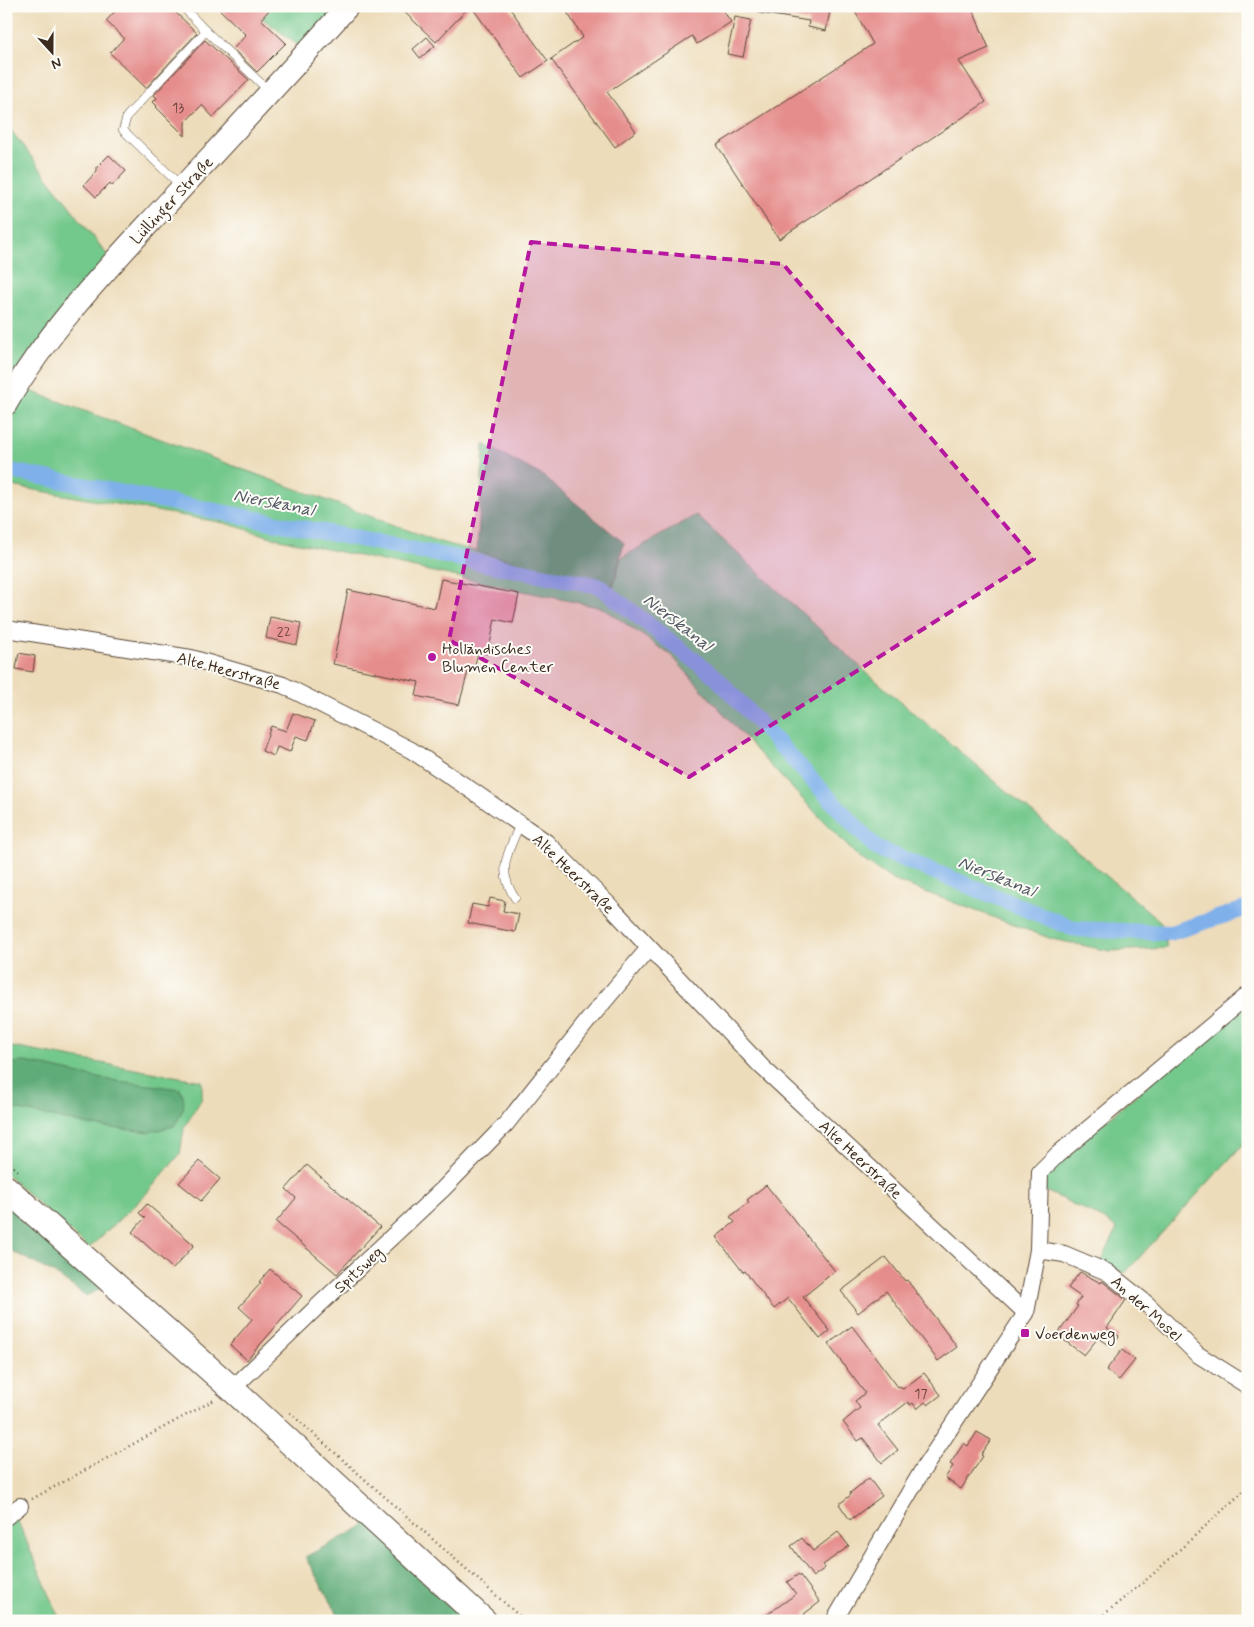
<svg xmlns="http://www.w3.org/2000/svg" width="1254" height="1627" font-family="Mynerve,sans-serif">
<style>
.green{fill:#73c88c;stroke:#577955}
.forest{fill:#5eac78;stroke:#4c6b4b}
.lines{fill:none;stroke-linecap:round;stroke-linejoin:round}
.canal{stroke:#7fb0ea;stroke-width:16}
.building{fill:#e58d8c}
.lane-casing{stroke:#564535;stroke-width:9}
.street-casing{stroke:#564535;stroke-width:18}
.secondary-casing{stroke:#564535;stroke-width:24}
.primary-casing{stroke:#564535;stroke-width:27}
.path{stroke:#564535;stroke-width:2.5;stroke-dasharray:1 4;stroke-linecap:butt}
.lane{stroke:#fff;stroke-width:8}
.street{stroke:#fff;stroke-width:16}
.secondary{stroke:#fff;stroke-width:22}
.primary{stroke:#fff;stroke-width:25}
.marked{fill:#b5179e;fill-opacity:0.2;stroke:#b5179e;stroke-width:4;stroke-dasharray:10 6;stroke-linejoin:round}
.poi-dot{fill:#b5179e;stroke:#fdfcf7;stroke-width:2}
.labels{text-anchor:middle;stroke-width:4;stroke-linejoin:round;paint-order:stroke}
.number-label{font-size:14px;fill:#66433a}
.street-label{font-size:16px;fill:#3b2a1e;stroke:#fdfcf7}
.poi-label{font-size:16px;fill:#3b2a1e;stroke:#fdfcf7;text-anchor:start}
.water-label{font-size:18px;font-style:italic;fill:#535965;stroke:#fdfcf7}
</style>
<rect width="100%" height="100%" fill="#fdfcf7"/>
<filter id="ink" filterUnits="userSpaceOnUse"><feTurbulence type="fractalNoise" baseFrequency=".02" numOctaves="2"/><feDisplacementMap in="SourceGraphic" scale="10" xChannelSelector="R" yChannelSelector="G"/><feConvolveMatrix kernelMatrix="1 2 1 2 8 2 1 2 1" color-interpolation-filters="sRGB"/></filter>
<filter id="wash" filterUnits="userSpaceOnUse"><feTurbulence type="fractalNoise" baseFrequency=".0096" numOctaves="4" result="noise"/><feDisplacementMap in="SourceGraphic" scale="20" xChannelSelector="R" yChannelSelector="G"/><feGaussianBlur stdDeviation="1.12" result="paint"/><feColorMatrix in="noise" values="0 0 0 0 0 0 0 0 0 0 0 0 0 0 0 0 0 1.4 0 .05"/><feComposite in="paint" operator="in"/></filter>
<g filter="url(#wash)">
<rect width="100%" height="100%" fill="#eddcba"/>
<g class="green">
<path d="M272,6H348L307,52L262,18Z"/>
<path d="M6,124L112,261L6,388Z"/>
<path d="M25,389L440,542L613,586L621,558L696,515L868,674L1161,922L1167,948L1110,951L1052,939L893,880L857,856L767,762L672,656L603,608L275,538L225,523L6,485V424Z"/>
<path d="M1248,1000V1139L1125,1273L1101,1263L1117,1229L1105,1220L1044,1190L1045,1172Z"/>
<path d="M6,1046L202,1081V1098L184,1128L180,1154L146,1194L89,1248L46,1211L6,1173Z"/>
<path d="M16,1517L61,1621H6V1526Z"/>
</g>
<g class="forest">
<path d="M484,444L543,476L624,543L613,586L477,552Z"/>
<path d="M26,1062L103,1079L180,1089C188,1103 182,1113 174,1126L150,1132L94,1126L6,1107V1063Z"/>
<path d="M6,1203L103,1288L86,1296L55,1274L6,1248Z"/>
<path d="M367,1522L472,1621H342L305,1557L360,1528Z"/>
</g>
<g class="lines">
<path class="canal" d="M6,470L599,586L715,676L876,848L1075,929L1170,933L1248,908"/>
</g>
<g id="blocks">
<g class="building">
<path d="M120,6H169L197,33L146,88L110,53L124,38L106,21Z"/>
<path d="M216,6H273L261,19L286,43L257,72L233,49L246,35Z"/>
<path d="M398,6H470L436,42Z"/>
<path d="M471,6H508L548,61L523,78Z"/>
<path d="M563,6H720L731,22L697,44L692,36L607,92L636,131L615,147L551,59L583,37Z"/>
<path d="M759,6H831L826,31L808,27L809,21L759,13Z"/>
<path d="M852,6H971L989,48L959,61L986,102L779,239L717,145L873,44Z"/>
<path d="M735,17L751,20L743,57L727,54Z"/>
<path d="M427,37L435,46L420,58L413,49Z"/>
<path d="M205,40L249,80L213,117L202,105L185,122V136L156,107L157,106L153,102L157,98L154,95Z"/>
<path d="M109,155L126,171L112,186L110,183L96,197L84,185L97,171V167Z"/>
<path d="M441,579L519,594L513,623L495,619L488,654L478,652L474,669L469,668L459,705L416,696L419,682L333,664L348,590L435,608Z"/>
<path d="M270,617L301,623L297,645L266,638Z"/>
<path d="M19,653L35,656L33,672L16,669Z"/>
<path d="M293,713L315,721L308,740L296,736L290,752L277,747L274,756L262,751L271,726L286,731Z"/>
<path d="M490,898L505,901L503,911L519,914L515,932L468,923L472,904L488,907Z"/>
<path d="M199,1161L220,1179L201,1201L179,1183Z"/>
<path d="M307,1165L380,1227L337,1274L276,1222L296,1198L286,1189Z"/>
<path d="M766,1185L835,1271L803,1297L830,1331L820,1339L788,1298L774,1309L745,1271L743,1272L716,1237L735,1222L730,1217L749,1202L747,1200Z"/>
<path d="M147,1204L194,1245L173,1269L132,1232L145,1218L139,1213Z"/>
<path d="M886,1257L905,1281L907,1280L957,1347L938,1361L886,1291L858,1313L841,1291Z"/>
<path d="M270,1269L302,1296L247,1360L230,1345L252,1319L239,1307L261,1283L259,1282Z"/>
<path d="M1080,1272L1101,1283L1102,1281L1126,1300L1107,1328L1119,1336L1111,1347L1098,1338L1084,1355L1057,1335L1078,1306L1076,1305L1081,1297L1068,1288Z"/>
<path d="M852,1326L898,1387L900,1386L903,1389L924,1373L941,1395L928,1405L925,1402L917,1409L913,1403L910,1405L908,1402L878,1425L898,1450L882,1463L863,1438L858,1441L843,1422L860,1408L855,1401L865,1393L828,1344Z"/>
<path d="M1122,1350L1135,1360L1119,1380L1106,1370Z"/>
<path d="M977,1432L991,1440L981,1455L983,1456L961,1489L945,1478L953,1466L950,1464L964,1443L968,1446Z"/>
<path d="M869,1478L882,1496L850,1520L839,1504L851,1495L850,1493Z"/>
<path d="M838,1532L849,1546L823,1565L825,1568L813,1577L791,1546L802,1538L813,1551Z"/>
<path d="M799,1574L820,1602L804,1614L808,1621H758L796,1594L787,1582Z"/>
</g>
</g>
</g>
<g filter="url(#ink)">
<use href="#blocks" fill-opacity="0" stroke="#564535" stroke-width="1"/>
<g class="lines">
<g class="lane-casing">
<g id="lane">
<path d="M182,6L206,31"/>
<path d="M181,186L123,130L127,116L206,31L269,91"/>
<path d="M515,898C496,869 508,853 520,824"/>
</g>
</g>
<g class="street-casing">
<g id="street">
<path d="M6,629L191,658L283,685L411,750L474,792L546,842L610,906L761,1066L1026,1313"/>
<path d="M1038,1250L1064,1254L1107,1272L1147,1304L1197,1354L1248,1386"/>
<path d="M232,1389L319,1305L443,1189L506,1124L590,1018L649,948"/>
<path d="M6,1517L20,1506"/>
<path d="M834,1621L922,1471L1026,1313L1038,1250L1040,1172L1057,1155L1248,995"/>
</g>
</g>
<g class="secondary-casing">
<path id="secondary" d="M6,404C48,330 107,269 164,207C226,140 288,74 348,6"/>
</g>
<g class="primary-casing">
<path id="primary" d="M6,1188L232,1389L484,1621"/>
</g>
<g class="path">
<path d="M6,1160L19,1172"/>
<path d="M290,1413L525,1621"/>
<path d="M32,1499L214,1400"/>
<path d="M1096,1621L1152,1575L1248,1487"/>
</g>
<use href="#lane" class="lane"/>
<use href="#street" class="street"/>
<use href="#secondary" class="secondary"/>
<use href="#primary" class="primary"/>
</g>
</g>
<path class="marked" d="M531,242L783,264L1034,559L689,777L449,640Z"/>
<g class="poi-dot">
<circle cx="432" cy="657" r="5"/>
<rect x="1020" y="1328" width="10" height="10" rx="2.5"/>
</g>
<g class="labels">
<g class="number-label">
<text x="178" y="112">13</text>
<text x="284" y="636">22</text>
<text x="921" y="1398">17</text>
</g>
<g class="street-label">
<text transform="translate(171 200) rotate(-47)" y="6">Lüllinger Straße</text>
<text transform="translate(229 670) rotate(15)" y="6">Alte Heerstraße</text>
<text transform="translate(574 873) rotate(44)" y="6">Alte Heerstraße</text>
<text transform="translate(861 1159) rotate(43)" y="6">Alte Heerstraße</text>
<text transform="translate(358 1269) rotate(-43)" y="6">Spitsweg</text>
<text transform="translate(1147 1308) rotate(42)" y="6">An der Mosel</text>
</g>
<g class="poi-label">
<text x="442" y="654">Holländisches<tspan x="442" dy="18">Blumen Center</tspan></text>
<text x="1035" y="1339">Voerdenweg</text>
</g>
<g class="water-label">
<text transform="translate(274 502) rotate(11)" y="6">Nierskanal</text>
<text transform="translate(678 622) rotate(38)" y="6">Nierskanal</text>
<text transform="translate(997 876) rotate(22)" y="6">Nierskanal</text>
</g>
</g>
<rect width="1254" height="1627" fill="none" stroke="#fdfcf7" stroke-width="25"/>
<g transform="translate(52 52) rotate(159)" stroke="#fdfcf7" stroke-width="4" paint-order="stroke">
<path d="M0-4L9 19L0 12L-9 19Z" fill="#3b2a1e"/>
<text y="-8" font-size="14" font-weight="bold" text-anchor="middle" fill="#3b2a1e">N</text>
</g>
</svg>
